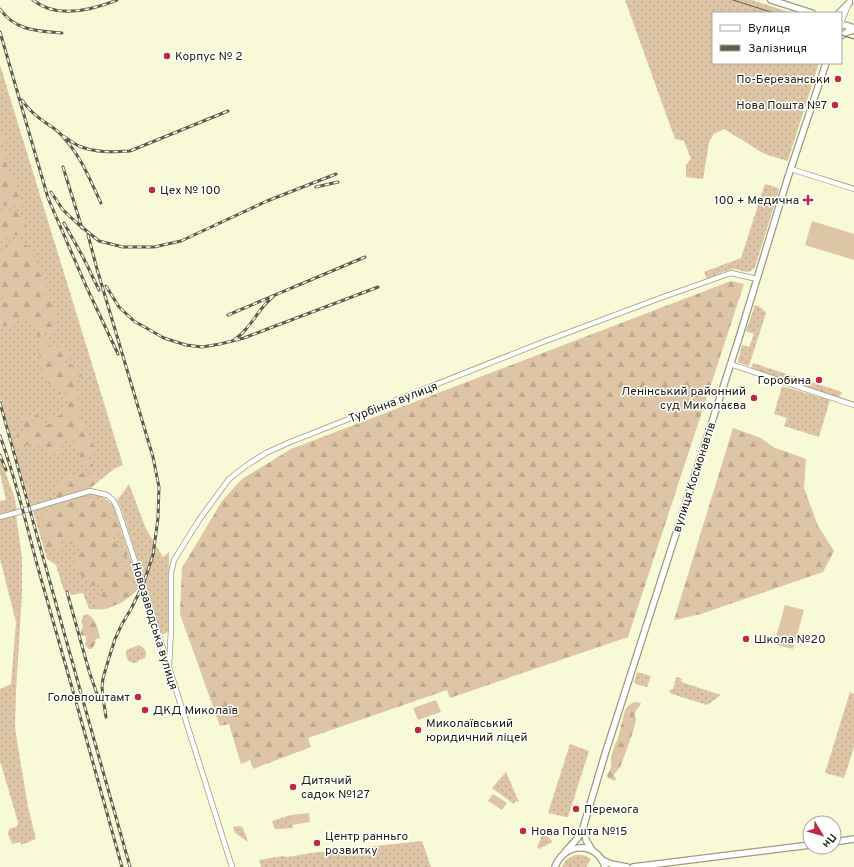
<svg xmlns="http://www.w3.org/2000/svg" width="854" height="867" font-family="Overpass,sans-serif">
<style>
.grass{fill:url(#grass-dots)}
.forest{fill:url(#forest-firs)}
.pitch{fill:#dec5a6}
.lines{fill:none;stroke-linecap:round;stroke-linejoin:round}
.minor-casing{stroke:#9c9d7d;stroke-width:6}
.major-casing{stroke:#9c9d7d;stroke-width:8}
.minor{stroke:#fff;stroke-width:4.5}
.major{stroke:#fff;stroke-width:5.5}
.tram{stroke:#5c5d4a;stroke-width:1}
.rail-casing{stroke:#5c5d4a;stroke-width:3}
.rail{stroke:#fff;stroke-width:1.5;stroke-dasharray:4.5;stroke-linecap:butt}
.poi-dot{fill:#bc2b41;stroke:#fff;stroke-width:1.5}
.labels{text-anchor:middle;stroke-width:3;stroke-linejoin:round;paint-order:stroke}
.poi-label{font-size:12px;fill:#222316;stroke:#fff;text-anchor:start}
.street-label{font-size:12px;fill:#222316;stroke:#fff}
</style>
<defs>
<pattern id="grass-dots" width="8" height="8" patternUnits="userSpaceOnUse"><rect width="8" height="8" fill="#dec5a6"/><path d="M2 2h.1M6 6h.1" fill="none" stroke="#bea98e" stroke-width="1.8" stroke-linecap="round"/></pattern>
<pattern id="forest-firs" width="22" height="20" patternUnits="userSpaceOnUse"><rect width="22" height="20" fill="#dec5a6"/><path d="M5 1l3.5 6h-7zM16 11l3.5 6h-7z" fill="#bea98e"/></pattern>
</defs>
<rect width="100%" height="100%" fill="#f8f9d6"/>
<g class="grass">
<path d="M625,0H752L792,13H713V63H819L788,160L787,161L765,154L724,129L714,134L709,142L703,179L686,177V165L691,159L684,141L675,139Z"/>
<path d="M0,65L123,465L114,469L89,489L56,498L31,507L0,398Z"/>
<path d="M765,184L778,188L779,190L755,267C748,276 743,270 734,269C729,269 713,276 707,279L704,272L741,258Z"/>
<path d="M755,305C759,306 764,309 766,313L749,366L739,363L738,361L742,345L749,347L754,334L746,331Z"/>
<path d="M753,363L842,392L841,395L838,397L752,369L751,367Z"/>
<path d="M782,386L830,400L819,437L784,426L787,418L774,414Z"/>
<path d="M0,457L14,496L17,510L0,514V501L6,500L0,473Z"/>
<path d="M129,484L146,529L163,557L169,552L168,631L165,634H163L161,632L120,505L117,499L119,498Z"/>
<path d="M83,494C96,492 107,497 114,508L139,584L138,589C129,599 117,606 105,609C100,610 94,609 89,609L83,593L71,595L69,591H64L56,565L47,559L33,511Z"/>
<path d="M16,515L22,558V593L16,693L15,726L17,741L28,807L36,839L21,845L20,842L12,844L8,834L9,829L16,827L18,825V822L0,761V689L11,684L16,622L0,559V519Z"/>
<path d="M139,645C145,648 148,652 145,658L139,660L138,662C128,665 126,659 126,650Z"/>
<path d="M637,672L651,676L647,687L636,684L634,682Z"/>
<path d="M677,677L682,679L681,682L721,695L707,705L672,694L669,692L670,690L673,689L676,678Z"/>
<path d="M850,692L854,694V747L844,778L825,773Z"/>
<path d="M570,744L589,751L568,817H566L548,813Z"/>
<path d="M506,772L519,802L515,801L514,804L492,788Z"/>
<path d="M291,815L293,828L278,829H275L272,821Z"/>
<path d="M239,826L242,827L243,828L248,842L235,833L233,827Z"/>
<path d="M543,832L553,842L545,846L541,847L540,849L537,848Z"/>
<path d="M422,841L431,867H261L259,860L283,856L287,857L311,853Z"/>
<path d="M575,855C581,854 586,855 591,859L586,867H562L566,860Z"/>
</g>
<g class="forest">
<path d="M0,123L4,137L0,143L7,165L21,198V203L16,205H0Z"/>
<path d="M17,210L24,218L26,228L20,231V234C14,237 10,234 4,235L3,236H1L0,234V217H2C6,211 10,211 17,210Z"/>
<path d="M14,239L22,240C24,248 32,245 35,252C37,255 36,258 36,261C38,268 43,274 45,281C47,286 45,289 46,293C47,298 47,295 50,298C53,301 56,311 56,315C57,320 55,322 56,327L53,330L41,333L42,337L46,339L47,342C31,344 42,321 27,318L0,327V304L1,305L5,302V299L2,293H0V251H3C5,247 6,245 10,244L12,241Z"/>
<path d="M731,281L744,284L628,637L450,698L447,690L308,738L311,747L253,769L250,760L241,764L229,724L220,726L180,614L182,568L222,501L242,479L291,449Z"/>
<path d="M64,345C68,348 70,352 69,357L65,360V364L67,365L70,364L74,366L75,372L77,374H81L82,377L80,380L77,382V391L75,394L76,397L79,402L78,412C82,417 82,424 85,430C86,433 86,432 89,435C96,444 94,450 86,457L85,460L94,465L89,468L87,466L83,470L76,443C74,440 72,440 69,441L63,438L60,441L61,447L60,450L50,453L44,450L42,446L35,445L33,442L29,440V445H26L23,452L20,450L16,436L25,430L21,420V416L33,415H38C41,419 43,423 47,425L50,423V420L45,418V416L49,415C55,419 61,416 64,410L63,408L64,406L68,404V400L65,399L70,394V392L68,391L67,393L62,391L60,394H58C55,390 53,384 47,383L38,351V348L41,346C45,346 47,350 50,350C54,351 60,347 64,345Z"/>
<path d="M733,428L761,438L773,447L806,459L804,488L818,526L834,551L823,572L817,574L701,614L674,620Z"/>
<path d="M84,472C88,476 90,478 95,477L98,479V482L89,489L56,498L52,490L50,488L51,487H53L55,486L57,487C63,479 74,476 84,472Z"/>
<path d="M81,496C91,495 91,501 98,506L102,505V500L103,498C112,502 120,513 109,518V520L111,522H116C122,530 110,533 115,542C116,544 118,545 120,547H123L127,550V555L123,558L121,562L126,564V567L132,571L134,575L130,576L129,578L131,582V585L137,589C129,600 116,605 104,608L97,605C97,597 103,594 103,588C100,584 96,585 92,586L89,582L85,581C80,575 74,564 77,556C78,554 79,552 81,550L74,548L73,544L66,543L61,539L58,540V542L60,545L59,549L57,550L51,548L48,549L46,546V539C39,529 39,531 39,518L47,508L58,504H64L73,498Z"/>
<path d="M87,614C96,618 98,629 100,638L99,639L97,638L95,641L96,642L92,649H89L86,646L85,644L86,641V636L81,635L80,633C83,626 84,629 81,621L84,615Z"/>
<path d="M634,702L641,703C640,707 636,709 635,713C634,719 635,714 636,719C636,725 623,761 620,767C618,770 616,772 614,774V776L616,778L615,781L608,778L607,775L611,768V759L614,747L618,738L625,710L629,705Z"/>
</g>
<g class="pitch">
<path d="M812,221L854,234V260L805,245Z"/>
<path d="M785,605L804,610L793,649L774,644Z"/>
<path d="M436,700L441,712L418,720L413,708Z"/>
<path d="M493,794L507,803L502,810L488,801Z"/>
<path d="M309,813L310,822L292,825L291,815Z"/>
</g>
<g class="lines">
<g class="minor-casing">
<g id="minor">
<path d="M841,23L850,0"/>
<path d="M791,169L854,189"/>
<path d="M730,364L854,405"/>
<path d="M0,517L19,512L90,491L107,495L113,500L117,507L143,585L232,867"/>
<path d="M169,667L171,629V573L174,560L199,520L229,479L247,465L266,453L288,443L543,342L663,297L731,273L757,279"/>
</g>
</g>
<g class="major-casing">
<g id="major">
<path d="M771,0L812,13"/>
<path d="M839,13L849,3"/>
<path d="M841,24L854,28"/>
<path d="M841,36L847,32L854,30"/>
<path d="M584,827L586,840L592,850"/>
<path d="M834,842L854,839"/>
<path d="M565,852L577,839L583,828L605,754L739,338L788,177L826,63"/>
<path d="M602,860L611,864L627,867"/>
<path d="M555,867C564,842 597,841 605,867"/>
<path d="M633,867L810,845"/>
</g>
</g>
<use href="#minor" class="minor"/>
<use href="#major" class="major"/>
<g class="tram">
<path d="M733,0L774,13"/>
<path d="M841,35L854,39"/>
</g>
<g class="rail-casing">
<g id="rail">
<path d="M33,0C56,19 92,10 117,0"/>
<path d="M0,9C15,31 38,31 62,33"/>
<path d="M0,32L48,198L86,286L118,354"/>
<path d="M22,100C28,109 37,117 46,123C52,127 59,131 63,137C81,156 90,180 101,203"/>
<path d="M63,136C68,139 73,143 79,146C96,153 113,152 130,151L228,111"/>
<path d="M63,167L82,228"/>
<path d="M316,187L338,182"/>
<path d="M51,192L63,210L78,224L99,241L123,247H154L181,241L267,201L336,174"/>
<path d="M64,223L83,257L99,290"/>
<path d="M88,235L97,269L153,457L159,487L158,518L153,555L143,585L131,609L122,624L115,639L109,658L103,678L102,687L103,698L106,717"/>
<path d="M106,286L119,307L134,321L164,338L186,345L202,347L220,344L244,338L270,328L378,287"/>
<path d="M228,315L365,257"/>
<path d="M234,340C238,337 243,333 246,329C255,319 262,305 273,297"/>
<path d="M0,403L84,704L130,867"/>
<path d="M0,436C17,481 27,529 40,575C68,672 95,770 122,867"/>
<path d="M0,455L6,470"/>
<path d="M67,592L89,671L97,694"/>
</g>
</g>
<use href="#rail" class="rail"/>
</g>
<g class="poi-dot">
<circle cx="167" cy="56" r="4"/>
<circle cx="838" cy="79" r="4"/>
<circle cx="835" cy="105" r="4"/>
<circle cx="152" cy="190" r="4"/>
<path d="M806 194h4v4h4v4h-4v4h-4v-4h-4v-4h4z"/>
<circle cx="819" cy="380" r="4"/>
<circle cx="754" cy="398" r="4"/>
<circle cx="746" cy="639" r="4"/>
<circle cx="138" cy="697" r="4"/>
<circle cx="145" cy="710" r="4"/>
<circle cx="418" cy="730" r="4"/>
<circle cx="293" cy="787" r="4"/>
<circle cx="576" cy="809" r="4"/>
<circle cx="523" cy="831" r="4"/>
<circle cx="317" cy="843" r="4"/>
</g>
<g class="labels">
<g class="poi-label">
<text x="175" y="60">Корпус № 2</text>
<text x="830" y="83" text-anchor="end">По-Березанськи</text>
<text x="827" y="109" text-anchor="end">Нова Пошта №7</text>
<text x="160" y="194">Цех № 100</text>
<text x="799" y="204" text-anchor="end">100 + Медична</text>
<text x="811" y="384" text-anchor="end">Горобина</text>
<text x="746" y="395" text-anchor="end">Ленінський районний<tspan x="746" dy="14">суд Миколаєва</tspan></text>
<text x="754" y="643">Школа №20</text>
<text x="130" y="701" text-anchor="end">Головпоштамт</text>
<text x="153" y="714">ДКД Миколаїв</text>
<text x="426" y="727">Миколаївський<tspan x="426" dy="14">юридичний ліцей</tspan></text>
<text x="301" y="784">Дитячий<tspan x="301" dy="14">садок №127</tspan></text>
<text x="584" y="813">Перемога</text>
<text x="531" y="835">Нова Пошта №15</text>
<text x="325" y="840">Центр ранньго<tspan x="325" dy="14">розвитку</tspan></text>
</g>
<g class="street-label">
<text transform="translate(393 402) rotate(-21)" y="4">Турбінна вулиця</text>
<text transform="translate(694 477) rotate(-72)" y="4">вулиця Космонавтів</text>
<text transform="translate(155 626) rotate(73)" y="4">Новозаводська вулиця</text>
</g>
</g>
<rect x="712" y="12" width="130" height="52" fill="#ffffff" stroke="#a7a7a2"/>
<rect x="720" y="25" width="20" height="6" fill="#ffffff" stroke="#a7a7a2"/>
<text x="748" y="32" font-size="12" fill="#222316">Вулиця</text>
<rect x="720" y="45" width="20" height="6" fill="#5c5d4a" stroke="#a7a7a2"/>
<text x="748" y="52" font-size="12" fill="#222316">Залізниця</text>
<g transform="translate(822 835) rotate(128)"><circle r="19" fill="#ffffff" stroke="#a7a7a2"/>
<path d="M0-3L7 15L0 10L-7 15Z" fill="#bc2b41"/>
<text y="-6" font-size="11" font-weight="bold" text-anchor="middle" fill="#222316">Пн</text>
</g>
</svg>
